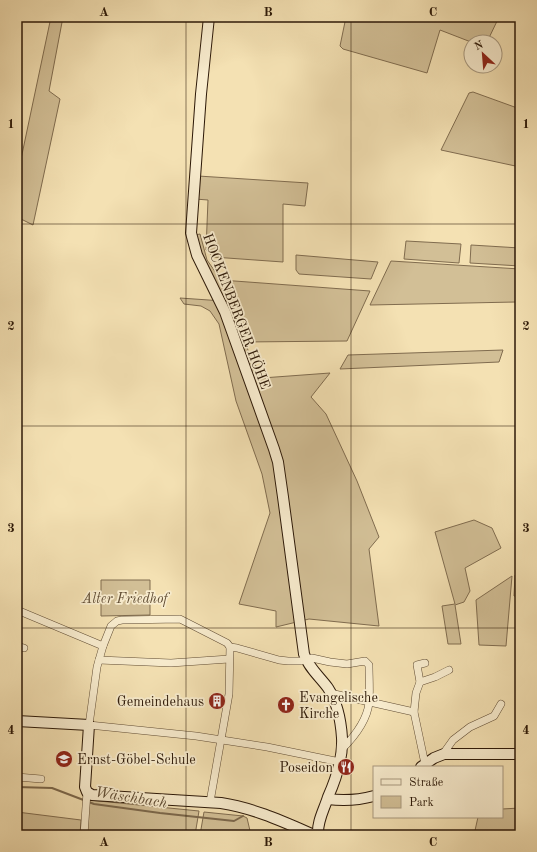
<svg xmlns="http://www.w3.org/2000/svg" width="537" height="852" font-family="'Old Standard TT',serif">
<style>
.green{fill:#d2bf96;stroke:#806c4f}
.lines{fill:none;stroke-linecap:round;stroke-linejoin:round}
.stream{stroke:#7c684c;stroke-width:2}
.street-casing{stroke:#5f4b33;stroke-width:8}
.secondary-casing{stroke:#2d1908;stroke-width:12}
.street{stroke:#f8ecce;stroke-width:7}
.secondary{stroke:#f8ecce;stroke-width:10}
.grid{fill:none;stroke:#2d1908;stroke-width:1;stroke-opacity:0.55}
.labels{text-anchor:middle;stroke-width:3.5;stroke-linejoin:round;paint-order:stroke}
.street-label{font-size:14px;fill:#2d1908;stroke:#f8ecce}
.park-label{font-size:14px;font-style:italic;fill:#5f4b33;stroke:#f8ecce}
.poi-label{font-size:14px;fill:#2d1908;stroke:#f8ecce;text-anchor:start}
.water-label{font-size:15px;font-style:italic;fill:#614e35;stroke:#f8ecce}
.neatline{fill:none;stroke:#2d1908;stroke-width:1.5}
.grid-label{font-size:13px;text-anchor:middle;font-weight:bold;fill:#2d1908}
</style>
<rect width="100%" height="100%" fill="#f4e1b3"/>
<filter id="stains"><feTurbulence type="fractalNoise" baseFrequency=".005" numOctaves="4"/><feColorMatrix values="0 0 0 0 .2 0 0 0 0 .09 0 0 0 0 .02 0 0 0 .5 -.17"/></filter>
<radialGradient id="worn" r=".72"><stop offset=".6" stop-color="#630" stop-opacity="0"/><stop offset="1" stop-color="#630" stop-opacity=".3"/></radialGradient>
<g class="green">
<path d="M51,17H63L49,91L60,99L33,225L17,217V178Z"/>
<path d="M346,17H499L487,42H471L440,30L427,73L343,49L340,46Z"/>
<path d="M473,92L520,109V167L441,150L469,93Z"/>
<path d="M198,176L308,183L305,206L283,204V262L213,257L206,250L208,200L195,199Z"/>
<path d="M200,234L207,260L221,280L370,291L347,341L244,342L262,378L330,373L311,397L326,414L357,481L379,537L369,549L379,626L309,619L276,627V611L239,604L270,513L262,474L236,401L219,324L210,311L201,306L184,304L180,298L223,301L203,260L195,235Z"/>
<path d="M406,241L461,244L459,263L404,259Z"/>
<path d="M471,245L520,248V266L470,263Z"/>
<path d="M296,255L378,262L371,279L299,274L296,270Z"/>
<path d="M391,261L520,269V288L516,302L370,305Z"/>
<path d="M503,350L499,362L340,369L348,355Z"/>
<path d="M474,520L492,528L501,548L465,568L470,591L464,602L455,605L461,644H448L442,606L455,604L435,532Z"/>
<path d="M520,572V597L514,596L515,575Z"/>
<path d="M512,576L506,646L479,645L476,600Z"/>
<path d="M101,580H150V615L101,616Z"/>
<path d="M89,800L199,811L195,835H86Z"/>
<path d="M520,808V835H474L478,817H502V809Z"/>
<path d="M17,812L81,820L80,835H17Z"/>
<path d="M204,812L243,816L247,818L251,835H200Z"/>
</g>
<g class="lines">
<path class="stream" d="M17,787L52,788L94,804L160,813L234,821L243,816"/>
<g class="street-casing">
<g id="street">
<path d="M17,610L103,646"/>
<path d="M17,646L24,648"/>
<path d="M99,660L171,663L229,659"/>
<path d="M420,682L417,665L425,663"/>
<path d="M330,693L414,712"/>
<path d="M443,754L453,740L470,727L494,716L501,704"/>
<path d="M340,762L267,747L196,736L89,725L97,667L103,646L111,626L117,621L122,620L180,619L227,643L230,647L237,648L279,660L288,661H301L312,658L330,662L347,664L365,661L369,665C369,677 370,691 369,703C367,720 354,737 342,749"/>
<path d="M425,764L414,712L416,693L420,682L435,677L449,670"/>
<path d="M17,777L41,779"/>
<path d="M210,802L229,694L230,647"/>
<path d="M84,835L87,792"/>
</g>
</g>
<g class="secondary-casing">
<g id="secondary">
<path d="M209,17L201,94L191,233L197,255L225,312L274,449L278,462L283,497L304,654C308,667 320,677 328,688C337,702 341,722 342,738C343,758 336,779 328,797C324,810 317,821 318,835"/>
<path d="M17,721L89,725L85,787L87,792L92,795L221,803C254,808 284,822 314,835"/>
<path d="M421,767L434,758L444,754H520"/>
<path d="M328,799C343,801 359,800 374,796"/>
</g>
</g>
<use href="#street" class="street"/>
<use href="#secondary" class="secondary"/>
</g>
<path class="grid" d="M186,17V835M351,17V835M17,224H520M17,426H520M17,628H520"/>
<defs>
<g id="building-disc" transform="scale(0.9)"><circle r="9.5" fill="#8f2418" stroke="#f8ecce"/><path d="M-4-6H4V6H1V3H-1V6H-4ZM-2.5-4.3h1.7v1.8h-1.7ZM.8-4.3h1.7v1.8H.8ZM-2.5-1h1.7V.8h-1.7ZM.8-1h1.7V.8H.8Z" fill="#fff"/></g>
<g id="church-disc" transform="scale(0.9)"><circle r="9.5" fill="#8f2418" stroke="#f8ecce"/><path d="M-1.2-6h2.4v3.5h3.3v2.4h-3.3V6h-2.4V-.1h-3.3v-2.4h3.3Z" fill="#fff"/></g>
<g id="school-disc" transform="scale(0.9)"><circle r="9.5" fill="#8f2418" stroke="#f8ecce"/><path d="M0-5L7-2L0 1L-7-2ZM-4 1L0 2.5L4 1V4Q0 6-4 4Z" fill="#fff"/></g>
<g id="restaurant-disc" transform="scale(0.9)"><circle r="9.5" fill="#8f2418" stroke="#f8ecce"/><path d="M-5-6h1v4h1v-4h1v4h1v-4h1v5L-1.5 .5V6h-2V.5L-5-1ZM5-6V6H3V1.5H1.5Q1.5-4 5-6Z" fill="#fff"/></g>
</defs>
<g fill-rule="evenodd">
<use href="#building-disc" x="217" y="701"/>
<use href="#church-disc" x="286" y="705"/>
<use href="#school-disc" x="64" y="759"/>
<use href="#restaurant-disc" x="346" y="767"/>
</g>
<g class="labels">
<g class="street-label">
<text transform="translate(237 311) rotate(69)" y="5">HOCKENBERGER HÖHE</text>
</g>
<g class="park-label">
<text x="125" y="603">Alter Friedhof</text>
</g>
<g class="poi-label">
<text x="299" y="702">Evangelische<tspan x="299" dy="16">Kirche</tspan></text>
<text x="204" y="706" text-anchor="end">Gemeindehaus</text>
<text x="77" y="764">Ernst-Göbel-Schule</text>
<text x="333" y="772" text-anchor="end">Poseidon</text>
</g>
<g class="water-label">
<text transform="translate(131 797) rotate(9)" y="5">Wäschbach</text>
</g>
</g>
<rect width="537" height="852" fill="none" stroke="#f4e1b3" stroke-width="44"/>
<rect x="373" y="766" width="130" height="52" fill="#f8ecce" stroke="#a7987f"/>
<rect x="381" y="779" width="20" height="6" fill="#f8ecce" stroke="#a7987f"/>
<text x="409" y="786" font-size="12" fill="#2d1908">Straße</text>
<rect x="381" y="796" width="20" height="12" fill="#d2bf96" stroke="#a7987f"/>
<text x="409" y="806" font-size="12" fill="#2d1908">Park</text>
<g transform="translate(483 54) rotate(334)"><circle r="19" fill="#f8ecce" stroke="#a7987f"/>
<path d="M0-3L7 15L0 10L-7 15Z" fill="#8f2418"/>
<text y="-6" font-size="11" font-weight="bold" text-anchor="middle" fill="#2d1908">N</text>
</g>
<rect x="22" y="22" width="493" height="808" class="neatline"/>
<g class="grid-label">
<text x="104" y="16">A</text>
<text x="268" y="16">B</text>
<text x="433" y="16">C</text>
<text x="11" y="128">1</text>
<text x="526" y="128">1</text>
<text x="11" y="330">2</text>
<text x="526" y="330">2</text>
<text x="11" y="532">3</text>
<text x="526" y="532">3</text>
<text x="11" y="734">4</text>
<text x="526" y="734">4</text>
<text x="104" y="846">A</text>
<text x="268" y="846">B</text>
<text x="433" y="846">C</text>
</g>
<rect width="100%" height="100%" filter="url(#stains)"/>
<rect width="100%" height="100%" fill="url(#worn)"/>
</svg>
